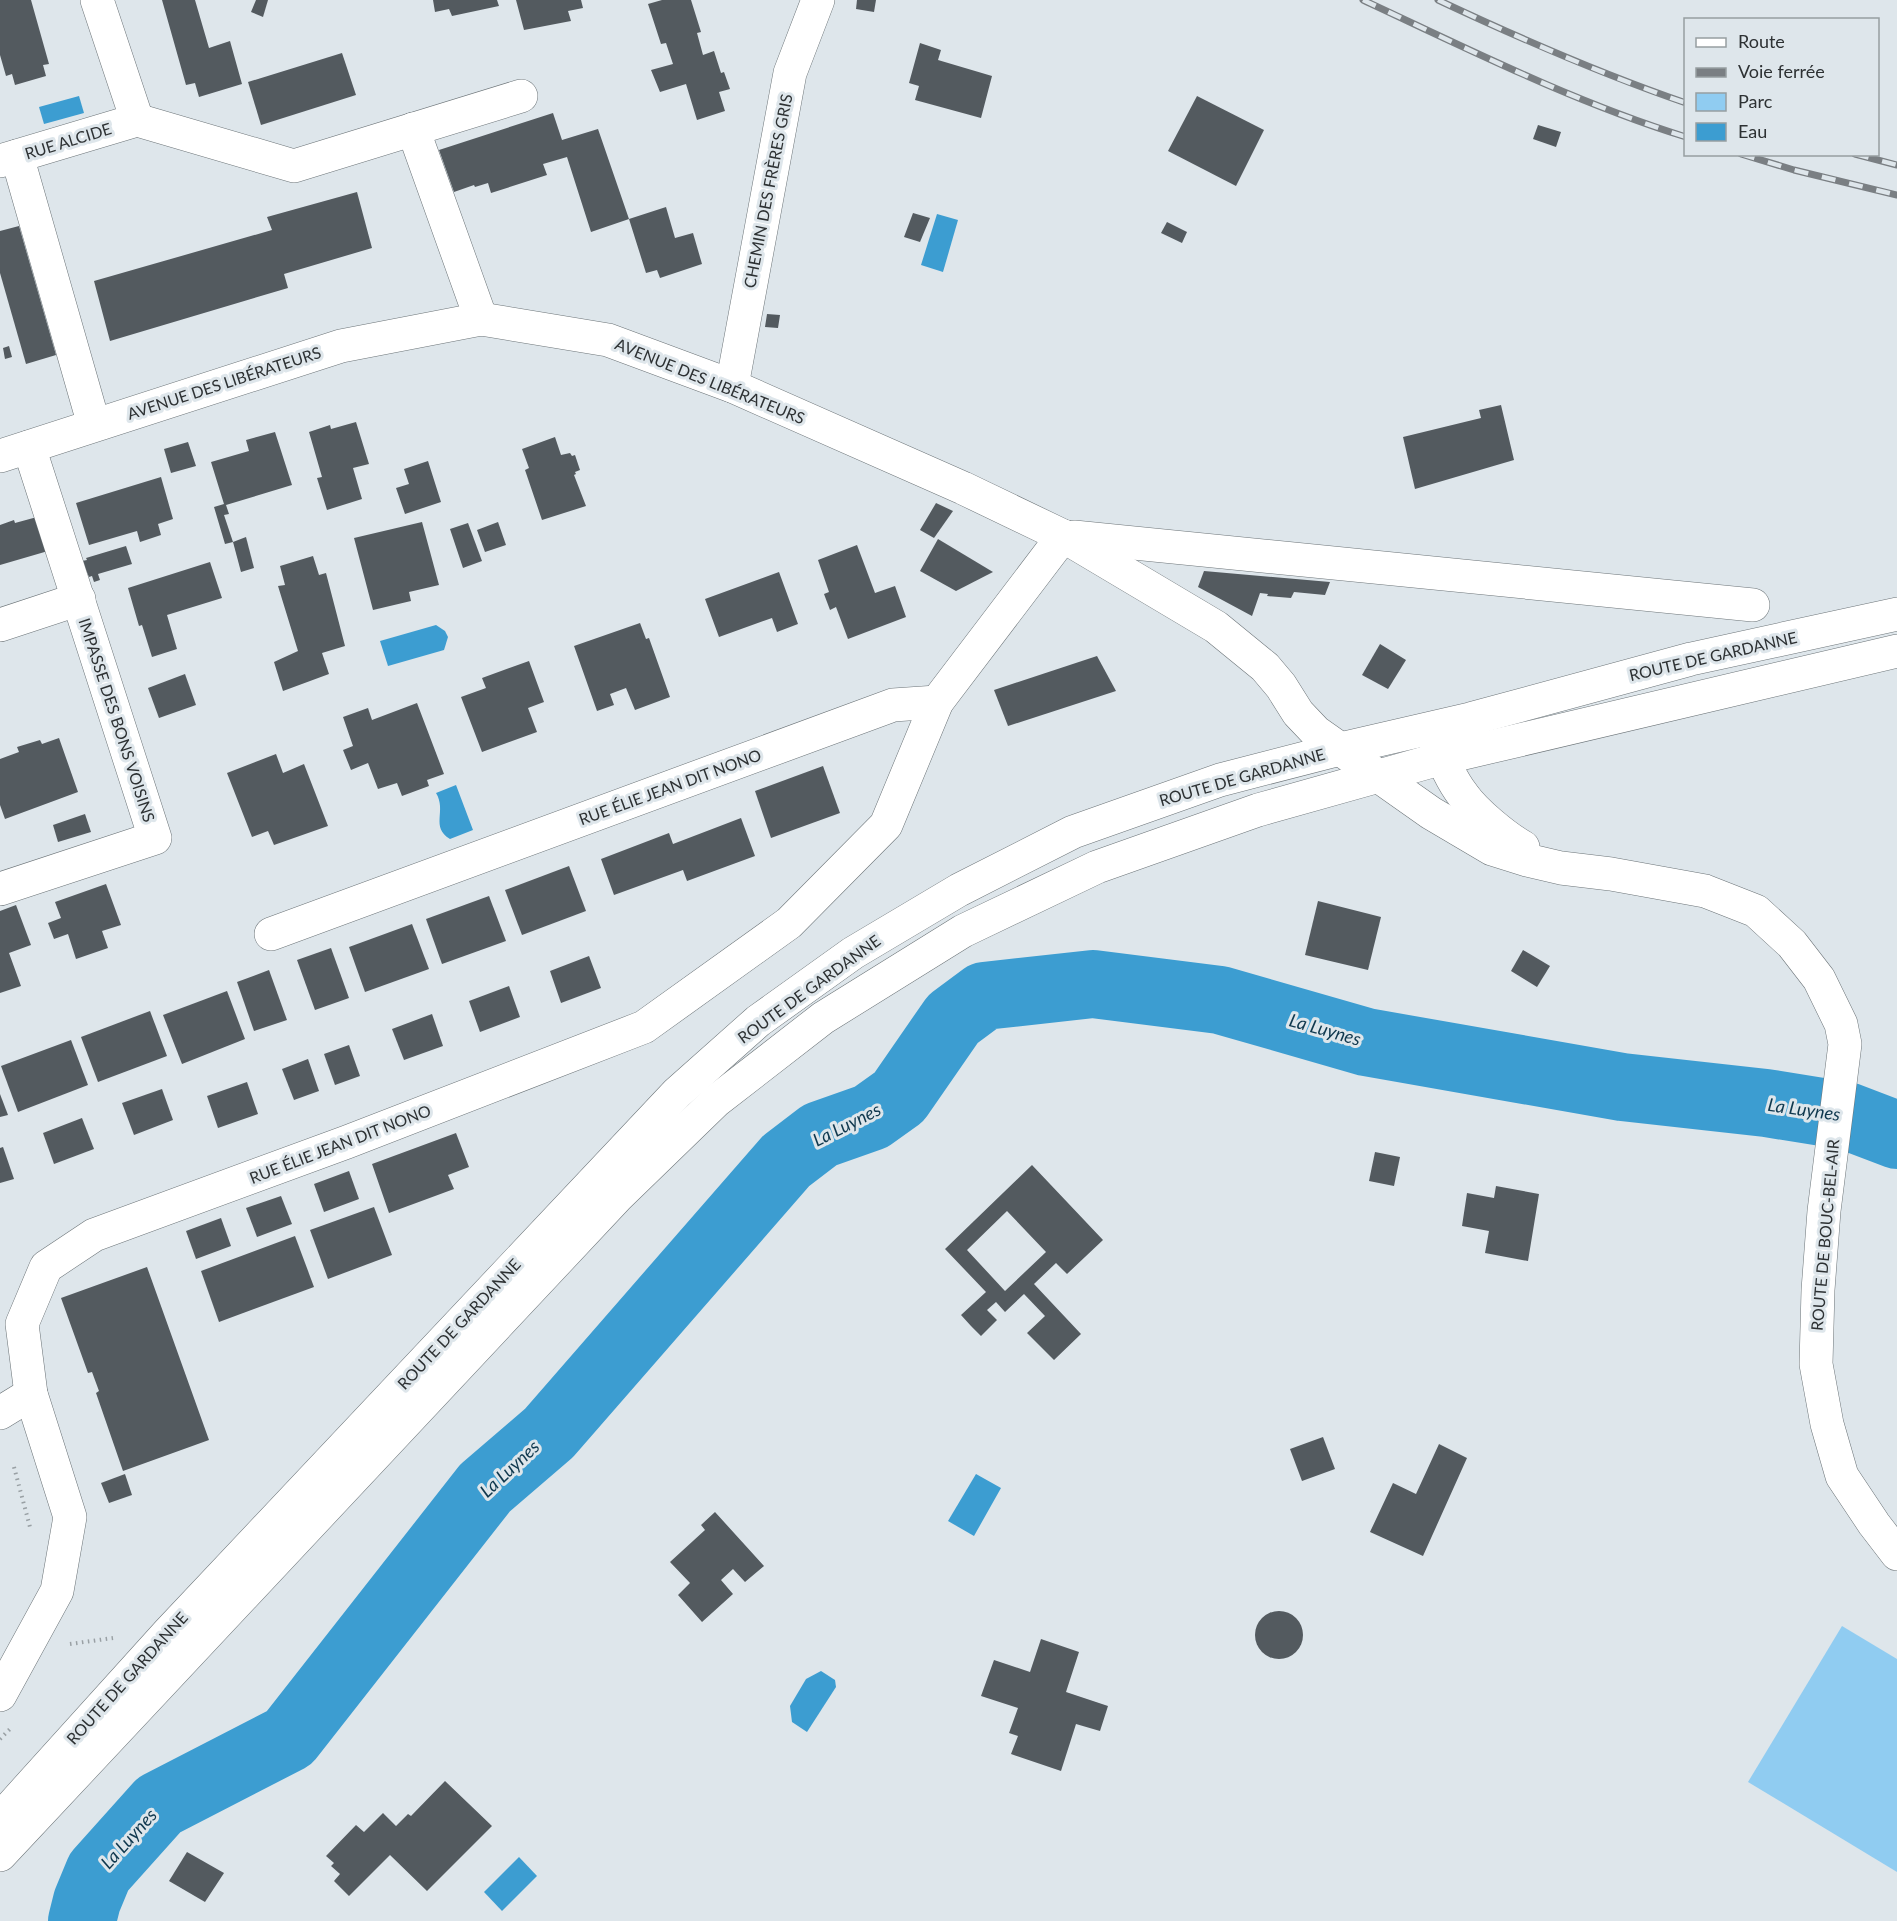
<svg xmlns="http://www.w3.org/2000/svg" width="1897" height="1921" font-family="Lato,sans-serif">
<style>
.green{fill:#90ccf1}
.water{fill:#3c9dd1}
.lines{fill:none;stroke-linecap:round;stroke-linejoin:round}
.river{stroke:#3c9dd1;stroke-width:68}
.building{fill:#535a5f;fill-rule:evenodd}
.minor-casing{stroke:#6c7478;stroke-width:34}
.major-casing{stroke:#6c7478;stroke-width:34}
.path{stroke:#99a0a4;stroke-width:4;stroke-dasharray:1.5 4.5;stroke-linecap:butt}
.minor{stroke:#fff;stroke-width:33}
.major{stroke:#fff;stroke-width:33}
.rail-casing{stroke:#7a7f83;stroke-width:7}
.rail{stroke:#dee6eb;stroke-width:4.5;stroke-dasharray:14;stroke-linecap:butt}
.labels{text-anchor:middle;stroke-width:6;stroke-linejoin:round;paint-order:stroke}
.street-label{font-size:16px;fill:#2d3133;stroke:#dee6eb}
.water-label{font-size:18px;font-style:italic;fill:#0f384e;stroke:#dee6eb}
</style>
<rect width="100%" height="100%" fill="#dee6eb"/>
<path class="green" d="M1842,1626L1897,1659V1872L1748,1782Z"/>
<g class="water">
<path d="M79,96L84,113L44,124L39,107Z"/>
<path d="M937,214L958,220L943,272L921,265Z"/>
<path d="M436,625L445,631L448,637L444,650L388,666L380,641Z"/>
<path d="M456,785L473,830L450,839C430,827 447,811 436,793Z"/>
<path d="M976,1474L1001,1488L974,1536L948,1521Z"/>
<path d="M821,1671L835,1680L836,1687L807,1732L792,1722L790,1706L806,1679Z"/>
<path d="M519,1857L537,1876L502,1911L484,1892Z"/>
</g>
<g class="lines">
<path class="river" d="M82,1921L87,1901L99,1872L159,1805L289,1738L485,1488L549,1433L786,1161L820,1135L871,1117L899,1097L953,1019L984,996L1093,984L1220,1000L1366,1042L1622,1087L1766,1103L1847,1116L1897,1135"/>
</g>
<g class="building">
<path d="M0,0H31L49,64L43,65L46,76L15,85L12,74L6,76L0,55Z"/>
<path d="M162,0H195L209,48L230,41L242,84L199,97L195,83L186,85Z"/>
<path d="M256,0H268L263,17L251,12Z"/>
<path d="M433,0H497L499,6L452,16L449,9L435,12Z"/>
<path d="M516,0H581L583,8L568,11L571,21L524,30Z"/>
<path d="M662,0H691L701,32L697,33L703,55L714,51L721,73L724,72L730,89L719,92L725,111L697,120L686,84L660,92L651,70L673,64L666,43L661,44L648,4Z"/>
<path d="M857,0H876L874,12L856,9Z"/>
<path d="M920,43L941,50L938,60L992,76L981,118L915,100L919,86L909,83Z"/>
<path d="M342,53L356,95L261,125L248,82Z"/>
<path d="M1197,96L1264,130L1236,186L1168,151Z"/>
<path d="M553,113L562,140L598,129L629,219L591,232L567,157L543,164L547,175L491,193L488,183L475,187L474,185L454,192L439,150Z"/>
<path d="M1538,125L1561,132L1556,147L1533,139Z"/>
<path d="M357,192L372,248L284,274L288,288L110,341L94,281L272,230L267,217Z"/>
<path d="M666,207L675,238L693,233L702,264L660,278L657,270L646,273L629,219Z"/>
<path d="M913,213L930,218L920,242L904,237Z"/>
<path d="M1167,222L1187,232L1182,243L1161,233Z"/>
<path d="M19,226L56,355L26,364L0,273V231Z"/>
<path d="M767,314L780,315L778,328L765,327Z"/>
<path d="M9,346L12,357L5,359L3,348Z"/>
<path d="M1501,405L1514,460L1415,489L1403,437L1481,418L1479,410Z"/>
<path d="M356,422L369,464L353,468L362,499L327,510L317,478L322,477L309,432L330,425L331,429Z"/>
<path d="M275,432L292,485L226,505L229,514L224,515L233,542L225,544L214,507L224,504L211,462L249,451L246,440Z"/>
<path d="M555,437L561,455L570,453L572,456L575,455L580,470L575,472L576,474L574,475L586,506L542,520L525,470L529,468L522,449Z"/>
<path d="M188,442L196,466L171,473L164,449Z"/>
<path d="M428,461L441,502L405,514L396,488L409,484L404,469Z"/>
<path d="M161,477L173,519L158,524L161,535L140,542L137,531L89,545L76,503Z"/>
<path d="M936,503L953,511L934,538L920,530Z"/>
<path d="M37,517L48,551L0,565V525L14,520L15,523Z"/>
<path d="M422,522L439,585L409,592L411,601L373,610L354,538Z"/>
<path d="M498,522L506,545L485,552L477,530Z"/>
<path d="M468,523L482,561L463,568L450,529Z"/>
<path d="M246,537L254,568L241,572L233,542Z"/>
<path d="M938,539L993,572L956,591L920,571Z"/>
<path d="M857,545L875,593L895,586L906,617L848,639L836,607L830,610L824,594L829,592L818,560Z"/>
<path d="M126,546L132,564L98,574L100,580L94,582L92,576L89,577L82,561L87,560L86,558Z"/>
<path d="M313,556L319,575L326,573L345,646L322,653L329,674L283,691L274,662L298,651L278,586L285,585L280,566Z"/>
<path d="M210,562L222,598L167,615L177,649L152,657L142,625L139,626L128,588Z"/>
<path d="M1204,571L1330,582L1325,595L1294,592L1291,598L1267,596L1268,594L1260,593L1252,616L1198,587Z"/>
<path d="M779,572L798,624L777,632L772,618L719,637L705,599Z"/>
<path d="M640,623L646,639L649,638L670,697L635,710L626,688L610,694L614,705L597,711L574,646Z"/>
<path d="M1380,644L1406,660L1388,689L1362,675Z"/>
<path d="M1097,656L1116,691L1008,726L994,690Z"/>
<path d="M529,661L544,702L528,708L537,732L482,752L461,697L486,688L482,678Z"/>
<path d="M185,674L196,705L159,718L148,688Z"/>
<path d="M417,703L444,774L427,780L429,786L402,796L397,783L378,789L368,763L351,770L343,750L353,746L343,717L368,708L372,720Z"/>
<path d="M59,738L78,792L5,819L0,805V759L19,752L17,747L40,740L42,744Z"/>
<path d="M276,754L283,773L304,764L328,826L274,845L268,831L252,837L227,773Z"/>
<path d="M823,766L840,813L771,838L755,791Z"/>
<path d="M85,814L91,832L58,842L53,825Z"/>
<path d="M741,818L755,856L687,881L683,870L614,895L601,859L669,833L673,844Z"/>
<path d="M569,866L586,911L522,935L505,890Z"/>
<path d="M106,884L121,925L102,931L108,948L76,959L68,934L54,939L48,923L61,918L55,902Z"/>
<path d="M489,896L506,941L442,964L426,919Z"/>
<path d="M1318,901L1381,917L1368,970L1305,955Z"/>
<path d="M16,905L31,945L9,953L21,986L0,993V911Z"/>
<path d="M412,924L429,969L365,992L349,947Z"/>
<path d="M331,948L349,998L315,1010L297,960Z"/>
<path d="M1523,950L1550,966L1537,987L1511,971Z"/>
<path d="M589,956L601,988L561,1003L550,971Z"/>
<path d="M269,970L287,1020L254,1031L237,982Z"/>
<path d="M509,986L520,1017L480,1032L469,1001Z"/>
<path d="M227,991L245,1039L182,1064L163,1015Z"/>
<path d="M150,1011L167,1056L98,1082L81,1037Z"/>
<path d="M432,1014L443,1046L404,1060L392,1029Z"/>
<path d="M71,1040L88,1085L18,1112L1,1066Z"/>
<path d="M349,1045L360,1076L335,1085L324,1054Z"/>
<path d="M308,1059L319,1091L294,1100L282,1069Z"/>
<path d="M247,1082L258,1114L218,1128L207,1096Z"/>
<path d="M162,1089L173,1120L134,1135L122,1103Z"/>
<path d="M0,1094L8,1115L0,1117Z"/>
<path d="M82,1118L94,1149L54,1164L43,1133Z"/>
<path d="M456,1133L469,1167L448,1175L454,1189L389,1213L372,1164Z"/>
<path d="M3,1147L14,1179L0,1183V1148Z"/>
<path d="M1375,1152L1400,1157L1394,1186L1369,1181Z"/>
<path d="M1032,1165L1103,1240L1067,1274L1056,1263L1034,1284L1081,1334L1054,1360L1027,1333L1045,1316L1024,1294L1005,1312L996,1302L987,1310L997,1320L981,1336L971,1326L961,1315L986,1292L945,1249ZM1007,1211L1046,1252L1005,1291L967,1250Z"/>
<path d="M349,1171L359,1199L324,1212L314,1184Z"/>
<path d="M1496,1186L1539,1194L1528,1261L1485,1253L1489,1231L1462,1226L1467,1193L1494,1198Z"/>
<path d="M281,1196L292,1224L257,1237L246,1208Z"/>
<path d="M374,1207L392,1255L328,1279L310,1230Z"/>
<path d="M221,1218L231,1246L196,1259L186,1231Z"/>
<path d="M295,1236L314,1287L219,1322L201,1271Z"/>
<path d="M147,1267L209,1440L123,1471L96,1393L99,1391L92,1372L88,1373L61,1298Z"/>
<path d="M1323,1437L1335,1469L1302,1481L1290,1449Z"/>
<path d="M1439,1444L1467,1458L1423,1556L1370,1532L1393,1483L1416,1494Z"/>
<path d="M125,1474L132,1495L109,1503L101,1483Z"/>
<path d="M715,1512L764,1566L745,1582L733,1569L721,1580L733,1594L702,1622L678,1595L690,1583L670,1562L705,1530L701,1525Z"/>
<circle cx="1279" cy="1635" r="24"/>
<path d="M1041,1639L1079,1652L1066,1692L1108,1706L1100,1731L1076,1724L1061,1771L1011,1754L1018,1736L1009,1733L1018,1708L981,1696L994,1660L1030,1672Z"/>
<path d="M445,1781L492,1826L427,1891L390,1855L349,1896L334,1881L340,1874L331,1866L334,1863L326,1856L356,1825L364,1832L383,1813L396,1826L408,1814L411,1816Z"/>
<path d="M187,1852L224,1873L205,1902L169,1881Z"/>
</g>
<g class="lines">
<g class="minor-casing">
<g id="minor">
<path d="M97,0L137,120"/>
<path d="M137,120L294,166L521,96"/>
<path d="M413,129L481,319"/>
<path d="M17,156L94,425"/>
<path d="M0,161L137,120"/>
<path d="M732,386L790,73L818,0"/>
<path d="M0,456L341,346L481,319L608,340L732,386L963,488L1063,536L1216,627L1265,667L1281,686L1298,713L1316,732L1431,813L1492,849L1527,860L1561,868L1611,874L1705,891L1756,911L1792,944L1819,979L1841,1024L1845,1044L1824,1211L1818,1290L1816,1364L1827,1424L1842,1476L1874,1524L1897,1554"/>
<path d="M1074,537L1753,605"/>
<path d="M0,625L79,599"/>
<path d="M1432,733C1441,754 1449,777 1463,795C1475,812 1505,837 1523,847"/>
<path d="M0,889L155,838L29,447"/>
<path d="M271,934L893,705L937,702"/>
<path d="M0,1413L31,1394"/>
<path d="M0,1695L57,1591L70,1517L31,1394L22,1324L46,1267L94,1235L347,1142L644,1027L789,923L886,825L937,702L1063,536"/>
</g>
</g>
<g class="major-casing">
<g id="major">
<path d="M0,1819L168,1633L677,1093L758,1021L853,953L959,890L1073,832L1220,780L1340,749L1470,719L1691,659L1897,614"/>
<path d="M0,1855L617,1197L716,1101L823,1018L963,931L1097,867L1258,810L1443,758L1897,651"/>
</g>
</g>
<g class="path">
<path d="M14,1467L30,1527"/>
<path d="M70,1644L113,1638"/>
<path d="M0,1739L10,1729"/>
</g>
<use href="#minor" class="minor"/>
<use href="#major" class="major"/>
<g class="rail-casing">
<g id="rail">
<path d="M1363,0C1468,49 1574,102 1686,137"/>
<path d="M1438,0C1519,38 1601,74 1686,103"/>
<path d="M1741,154L1794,170L1897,195"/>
<path d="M1855,154L1897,165"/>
</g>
</g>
<use href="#rail" class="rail"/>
</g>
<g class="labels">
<g class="street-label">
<text transform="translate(68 141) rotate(-17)" y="6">RUE ALCIDE</text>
<text transform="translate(768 191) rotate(-79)" y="6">CHEMIN DES FRÈRES GRIS</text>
<text transform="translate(710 381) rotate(22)" y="6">AVENUE DES LIBÉRATEURS</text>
<text transform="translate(224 383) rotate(-18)" y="6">AVENUE DES LIBÉRATEURS</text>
<text transform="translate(1713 656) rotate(-13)" y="6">ROUTE DE GARDANNE</text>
<text transform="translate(117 720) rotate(72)" y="6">IMPASSE DES BONS VOISINS</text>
<text transform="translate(1242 777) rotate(-16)" y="6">ROUTE DE GARDANNE</text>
<text transform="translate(670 787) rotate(-20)" y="6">RUE ÉLIE JEAN DIT NONO</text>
<text transform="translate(809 989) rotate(-36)" y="6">ROUTE DE GARDANNE</text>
<text transform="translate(340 1144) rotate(-21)" y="6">RUE ÉLIE JEAN DIT NONO</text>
<text transform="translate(1825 1235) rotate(-85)" y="6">ROUTE DE BOUC-BEL-AIR</text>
<text transform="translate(459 1324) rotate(-47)" y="6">ROUTE DE GARDANNE</text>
<text transform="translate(127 1678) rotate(-48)" y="6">ROUTE DE GARDANNE</text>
</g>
<g class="water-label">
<text transform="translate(1325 1030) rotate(16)" y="6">La Luynes</text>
<text transform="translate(1804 1110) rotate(8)" y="6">La Luynes</text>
<text transform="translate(847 1125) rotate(-27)" y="6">La Luynes</text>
<text transform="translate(510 1469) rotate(-43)" y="6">La Luynes</text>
<text transform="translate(129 1839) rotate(-48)" y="6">La Luynes</text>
</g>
</g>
<rect x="1684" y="18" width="195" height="138" fill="#dee6eb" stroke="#979ea1" stroke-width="1.5"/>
<rect x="1696" y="38" width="30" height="9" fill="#ffffff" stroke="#979ea1" stroke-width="1.5"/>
<text x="1738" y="48" font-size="18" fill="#2d3133">Route</text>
<rect x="1696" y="68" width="30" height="9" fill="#7a7f83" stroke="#979ea1" stroke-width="1.5"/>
<text x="1738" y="78" font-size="18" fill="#2d3133">Voie ferrée</text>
<rect x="1696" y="93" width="30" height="18" fill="#90ccf1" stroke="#979ea1" stroke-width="1.5"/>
<text x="1738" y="108" font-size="18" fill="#2d3133">Parc</text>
<rect x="1696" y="123" width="30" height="18" fill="#3c9dd1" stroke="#979ea1" stroke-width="1.5"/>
<text x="1738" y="138" font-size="18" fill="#2d3133">Eau</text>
</svg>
